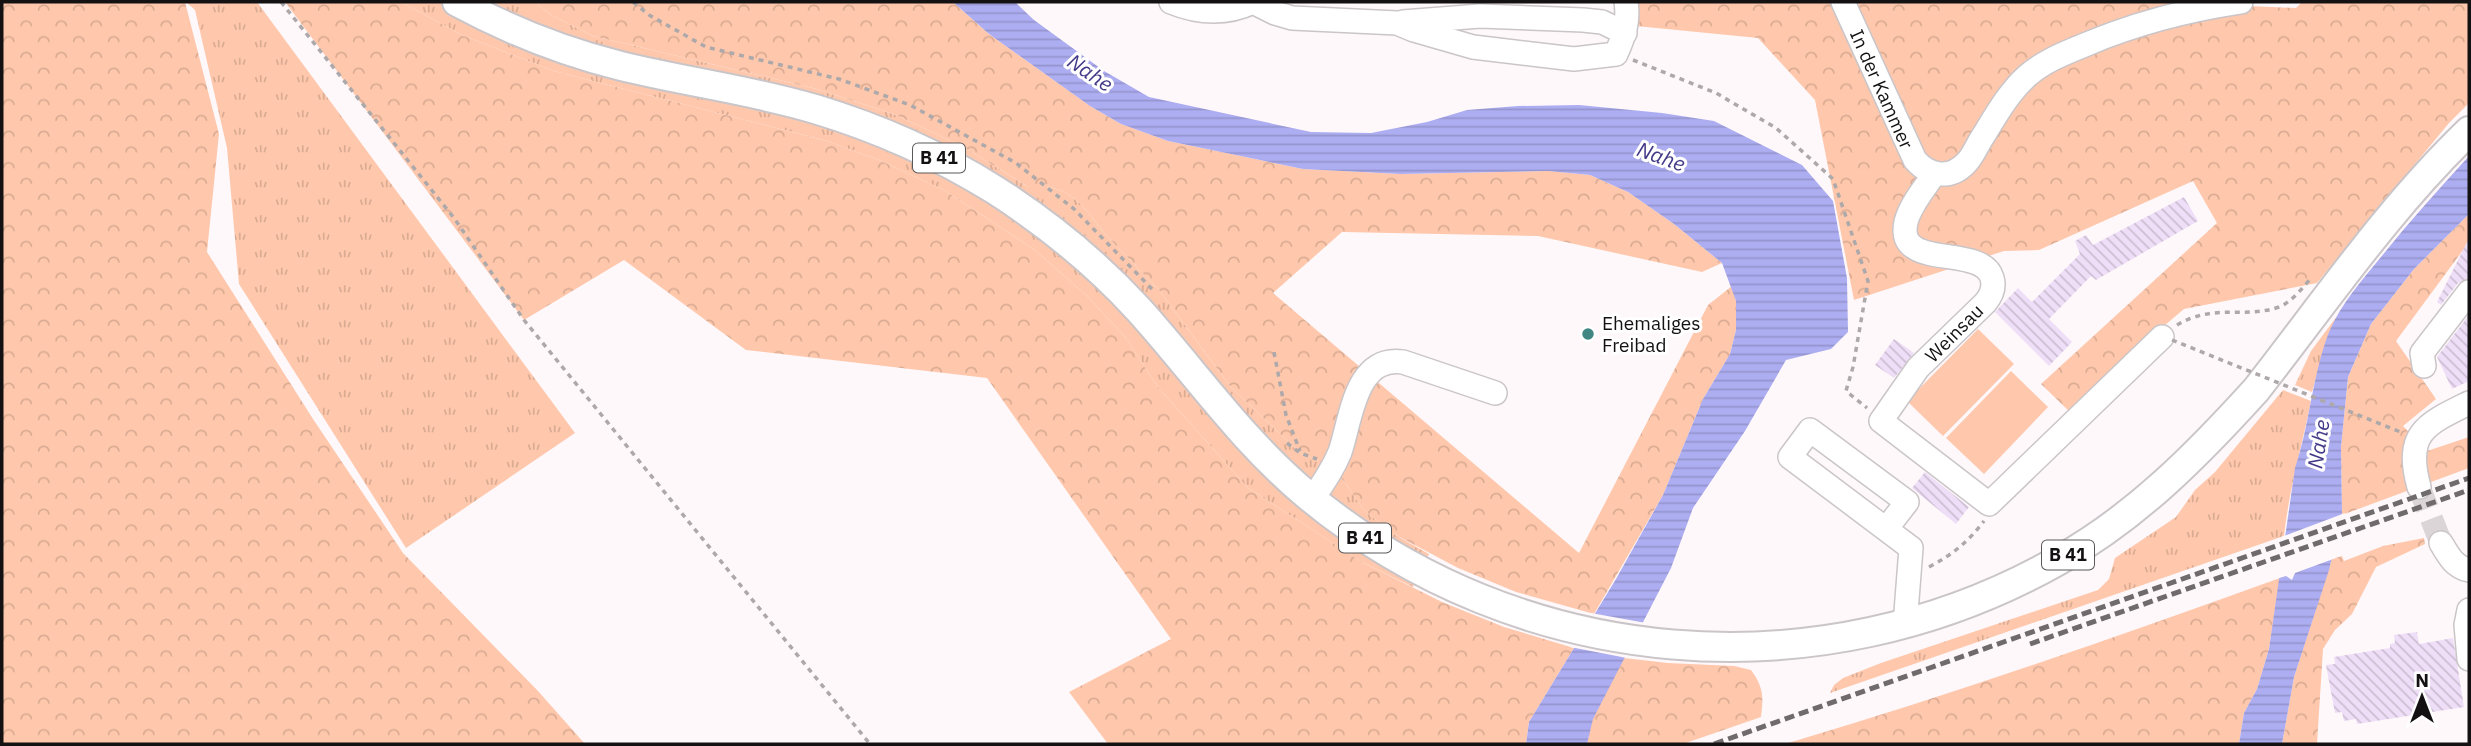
<svg xmlns="http://www.w3.org/2000/svg" width="2471" height="746" font-family="'IBM Plex Sans',sans-serif">
<style>
.grass{fill:url(#grass-tufts)}
.forest{fill:url(#forest-crowns)}
.garden{fill:#ffc8ac}
.water{fill:url(#water-rules)}
.pier{fill:#fef8fb}
.building{fill:url(#building-back-hatch)}
.lines{fill:none;stroke-linecap:round;stroke-linejoin:round}
.minor-tunnel{stroke:#dbd5d8;stroke-width:23;stroke-dasharray:23 11;stroke-linecap:butt}
.minor-casing{stroke:#cac5c8;stroke-width:26}
.major-casing{stroke:#cac5c8;stroke-width:32}
.path{stroke:#ada9ab;stroke-width:3.5;stroke-dasharray:5 5;stroke-linecap:butt}
.minor{stroke:#fff;stroke-width:23}
.major{stroke:#fff;stroke-width:28}
.rail{stroke:#6f6b6d;stroke-width:5;stroke-dasharray:10 5;stroke-linecap:butt}
.path-bridge{stroke:#ada9ab;stroke-width:3.5;stroke-dasharray:5 5;stroke-linecap:butt}
.poi-dot{fill:#408783;stroke:#fff;stroke-width:2.5}
.labels{text-anchor:middle;stroke-width:6;stroke-linejoin:round;paint-order:stroke}
.shield{fill:#fff;stroke:#5a5859;stroke-width:2}
.shield-label{font-size:18px;font-weight:bold;fill:#131112}
.street-label{font-size:19px;fill:#131112;stroke:#fff}
.poi-label{font-size:19px;fill:#131112;stroke:#fff;text-anchor:start}
.water-label{font-size:21px;font-style:italic;fill:#413987;stroke:#fff}
</style>
<defs>
<pattern id="grass-tufts" width="24" height="20" patternUnits="userSpaceOnUse" patternTransform="scale(1.75)"><rect width="24" height="20" fill="#ffc8ac"/><path d="M3 7l-1-3M5 7V3M7 7l1-3M15 17l-1-3M17 17v-4M19 17l1-3" fill="none" stroke="#daab93"/></pattern>
<pattern id="forest-crowns" width="20" height="18" patternUnits="userSpaceOnUse" patternTransform="scale(1.75)"><rect width="20" height="18" fill="#ffc8ac"/><path d="M2 6a3 3 0 1 1 6 0M12 15a3 3 0 1 1 6 0" fill="none" stroke="#daab93"/></pattern>
<pattern id="water-rules" width="6" height="5" patternUnits="userSpaceOnUse" patternTransform="scale(1.75)"><rect width="6" height="5" fill="#adadf1"/><path d="M0 2.5h6" fill="none" stroke="#9494ce"/></pattern>
<pattern id="building-back-hatch" width="6" height="6" patternUnits="userSpaceOnUse" patternTransform="scale(1.75)"><rect width="6" height="6" fill="#efdef7"/><path d="M-1 5l2 2M0 0l6 6M5-1l2 2" fill="none" stroke="#ccbdd3"/></pattern>
</defs>
<rect width="100%" height="100%" fill="#fef8fb"/>
<g class="grass">
<path d="M186,2H257L575,433L406,548L239,284L227,148L195,10Z"/>
<path d="M401,2H535L551,15L593,36L817,89L896,115L962,146L1027,186H1047L1065,192L1081,204L1106,235L1159,290L1230,386L1301,454L1324,463L1344,481L1363,509L1392,533L1429,554L1413,587L1362,562L1248,488L1157,386L1126,338L1086,295L1035,250L944,190L879,160L827,141L554,71L462,35Z"/>
<path d="M2337,316L2329,333L2312,392L2295,385L2311,351Z"/>
<path d="M2283,390L2311,401C2302,446 2289,490 2284,536L1830,693L1834,685L1843,678L1881,663L2098,590L2109,579L2115,558L2176,517L2195,490L2215,472Z"/>
</g>
<g class="forest">
<path d="M2,2H185L219,134L207,252L313,419L403,553L538,691L585,744H2Z"/>
<path d="M285,2H401L462,35L554,71L827,141L879,160L944,190L1035,250L1086,295L1126,338L1157,386L1248,488L1362,562L1442,602L1504,627L1574,648L1529,722L1526,744H1108L1069,692L1171,639L987,378L746,350L624,260L524,320Z"/>
<path d="M535,2H953L989,34L1090,106L1121,124L1168,141L1303,169L1400,174L1549,171L1590,175L1628,192L1674,224L1722,263L1702,272L1538,236L1342,232L1273,293L1579,553L1708,305L1732,286L1736,301V330L1730,354L1703,399L1663,495L1594,614L1516,592L1458,568L1392,533L1363,509L1344,481L1324,463L1301,454L1230,386L1159,290L1106,235L1081,204L1065,192L1047,186H1027L962,146L896,115L817,89L593,36L551,15Z"/>
<path d="M1629,2H2160L2296,8L2302,2H2469V103L2449,123L2317,283L2184,309L2138,348L2072,414L2041,384L2217,223L2193,181L2039,250L2004,251L1854,300L1815,100L1758,38L1636,26Z"/>
<path d="M2469,214V242L2396,341L2436,399L2403,426L2427,451L2469,437V468L2342,515L2341,447L2348,377L2371,324L2414,269Z"/>
<path d="M2424,538L2425,544L2376,567L2352,614L2335,630L2323,649L2317,744H2282L2294,677L2332,559L2342,556L2344,561L2383,546Z"/>
<path d="M2280,578L2269,649L2257,689L2244,713L2239,744H1785C1952,695 2116,637 2280,578Z"/>
<path d="M1624,658L1668,663L1734,666L1751,670C1763,686 1764,697 1761,717L1683,744H1587L1592,719Z"/>
</g>
<g class="garden">
<path d="M1978,329L2014,364L1943,436L1907,401Z"/>
<path d="M2011,371L2048,407L1984,474L1946,438Z"/>
</g>
<g class="water">
<path d="M953,2H1015L1034,20L1104,71L1149,97L1311,132L1371,133L1427,122L1467,110L1518,106L1579,105L1662,113L1714,121L1802,165L1833,201L1847,278L1848,332L1831,349L1786,360L1745,431L1693,508L1671,568L1593,719L1587,744H1526L1529,722L1616,579L1663,495L1703,399L1730,354L1736,330V301L1722,263L1674,224L1628,192L1590,175L1548,171L1400,174L1303,169L1168,141L1121,124L1090,106L989,34Z"/>
<path d="M2469,156V214L2414,269L2371,324L2348,377L2341,447L2342,515L2329,570L2294,677L2282,744H2239L2244,713L2257,689L2269,649L2295,468C2310,424 2312,376 2329,332C2341,304 2361,281 2381,257C2409,222 2439,189 2469,156Z"/>
</g>
<g class="pier">
<path d="M2345,513L2336,558L2295,573L2292,580L2286,576L2276,579L2281,537Z"/>
<path d="M1591,613L1646,623L1627,658L1570,647Z"/>
</g>
<g class="building">
<path d="M2184,197L2198,221L2096,280L2091,276L2049,319L2072,342L2049,366L1995,312L2018,288L2032,302L2080,254L2075,241L2086,235L2093,245Z"/>
<path d="M2469,238V278L2458,283L2441,305L2437,302Z"/>
<path d="M2469,315V381L2452,389L2437,357Z"/>
<path d="M1894,339L1914,353L1894,378L1875,365Z"/>
<path d="M1925,472L1969,507L1956,524L1912,488Z"/>
<path d="M2417,632L2419,644L2453,638L2464,707L2357,724L2356,719L2344,721L2342,712L2335,713L2326,665L2335,664L2334,657L2390,648V644L2395,643L2394,635Z"/>
</g>
<g class="lines">
<path class="minor-tunnel" d="M2419,487L2441,543"/>
<g class="minor-casing">
<g id="minor">
<path d="M1171,2C1198,13 1226,15 1253,2"/>
<path d="M1253,2L1275,13L1292,18L1397,23L1414,30L1473,47L1574,59L1616,54C1624,36 1629,21 1626,2"/>
<path d="M1843,2L1915,160C1929,176 1950,180 1966,163C1972,157 1976,148 1980,141C1994,119 2007,94 2027,76C2044,61 2065,53 2087,44C2137,23 2188,10 2241,2"/>
<path d="M1403,22L1480,16L1583,20L1602,22L1625,33"/>
<path d="M1934,174C1925,188 1910,205 1906,222C1895,272 1982,243 1992,278C1995,288 1991,296 1985,303L1918,368L1881,421L1989,504L2162,337"/>
<path d="M2424,366L2422,353L2469,292"/>
<path d="M2419,487C2404,433 2426,424 2469,403"/>
<path d="M1312,499C1323,484 1333,469 1340,452C1351,420 1355,355 1403,362L1495,393"/>
<path d="M1886,529L1907,502L1810,430L1790,457L1911,548L1905,625"/>
<path d="M2441,543C2448,555 2454,567 2469,570"/>
<path d="M2469,610L2466,625L2469,659"/>
</g>
</g>
<g class="major-casing">
<path id="major" d="M457,2C509,30 564,52 621,66C686,82 752,90 815,109C878,128 939,155 995,190C1048,224 1097,264 1139,310C1195,372 1242,441 1307,495C1519,671 1820,696 2059,560C2136,517 2197,455 2256,390C2325,302 2388,209 2469,131"/>
</g>
<g class="path">
<path d="M281,2L454,218L524,320L870,744"/>
<path d="M633,2L649,15L706,47L839,79L910,105L1016,163L1074,209L1153,290"/>
<path d="M1633,60L1716,93L1776,128L1833,179L1868,281L1853,367L1846,391L1867,408"/>
<path d="M2177,325C2214,303 2245,319 2279,307C2292,302 2303,287 2312,277"/>
<path d="M1274,352L1286,415L1300,451"/>
<path d="M1287,443L1300,453L1317,459"/>
<path d="M1929,567C1952,555 1968,542 1984,521"/>
</g>
<use href="#minor" class="minor"/>
<use href="#major" class="major"/>
<g class="rail">
<path d="M2030,644L2469,490"/>
<path d="M1714,744L2469,478"/>
</g>
<path class="path-bridge" d="M2172,340L2403,433"/>
</g>
<circle class="poi-dot" cx="1588" cy="334" r="7"/>
<g class="labels">
<g class="shield">
<rect x="913" y="143.5" width="52" height="29" rx="5"/>
<rect x="1339" y="523.5" width="52" height="29" rx="5"/>
<rect x="2042" y="540.5" width="52" height="29" rx="5"/>
</g>
<g class="shield-label">
<text x="939" y="164">B 41</text>
<text x="1365" y="544">B 41</text>
<text x="2068" y="561">B 41</text>
</g>
<g class="street-label">
<text transform="translate(1882 89) rotate(66)" y="7">In der Kammer</text>
<text transform="translate(1954 333) rotate(-45)" y="7">Weinsau</text>
</g>
<g class="poi-label">
<text x="1602" y="330">Ehemaliges<tspan x="1602" dy="22">Freibad</tspan></text>
</g>
<g class="water-label">
<text transform="translate(1090 73) rotate(34)" y="7">Nahe</text>
<text transform="translate(1661 157) rotate(20)" y="7">Nahe</text>
<text transform="translate(2319 444) rotate(-81)" y="7">Nahe</text>
</g>
</g>
<rect width="2471" height="746" fill="none" stroke="#131112" stroke-width="7"/>
<g transform="translate(2422 697)" stroke="#ffffff" stroke-width="5" paint-order="stroke">
<path d="M0-5L12 26L0 18L-12 26Z" fill="#131112"/>
<text y="-10" font-size="19" font-weight="bold" text-anchor="middle" fill="#131112">N</text>
</g>
</svg>
